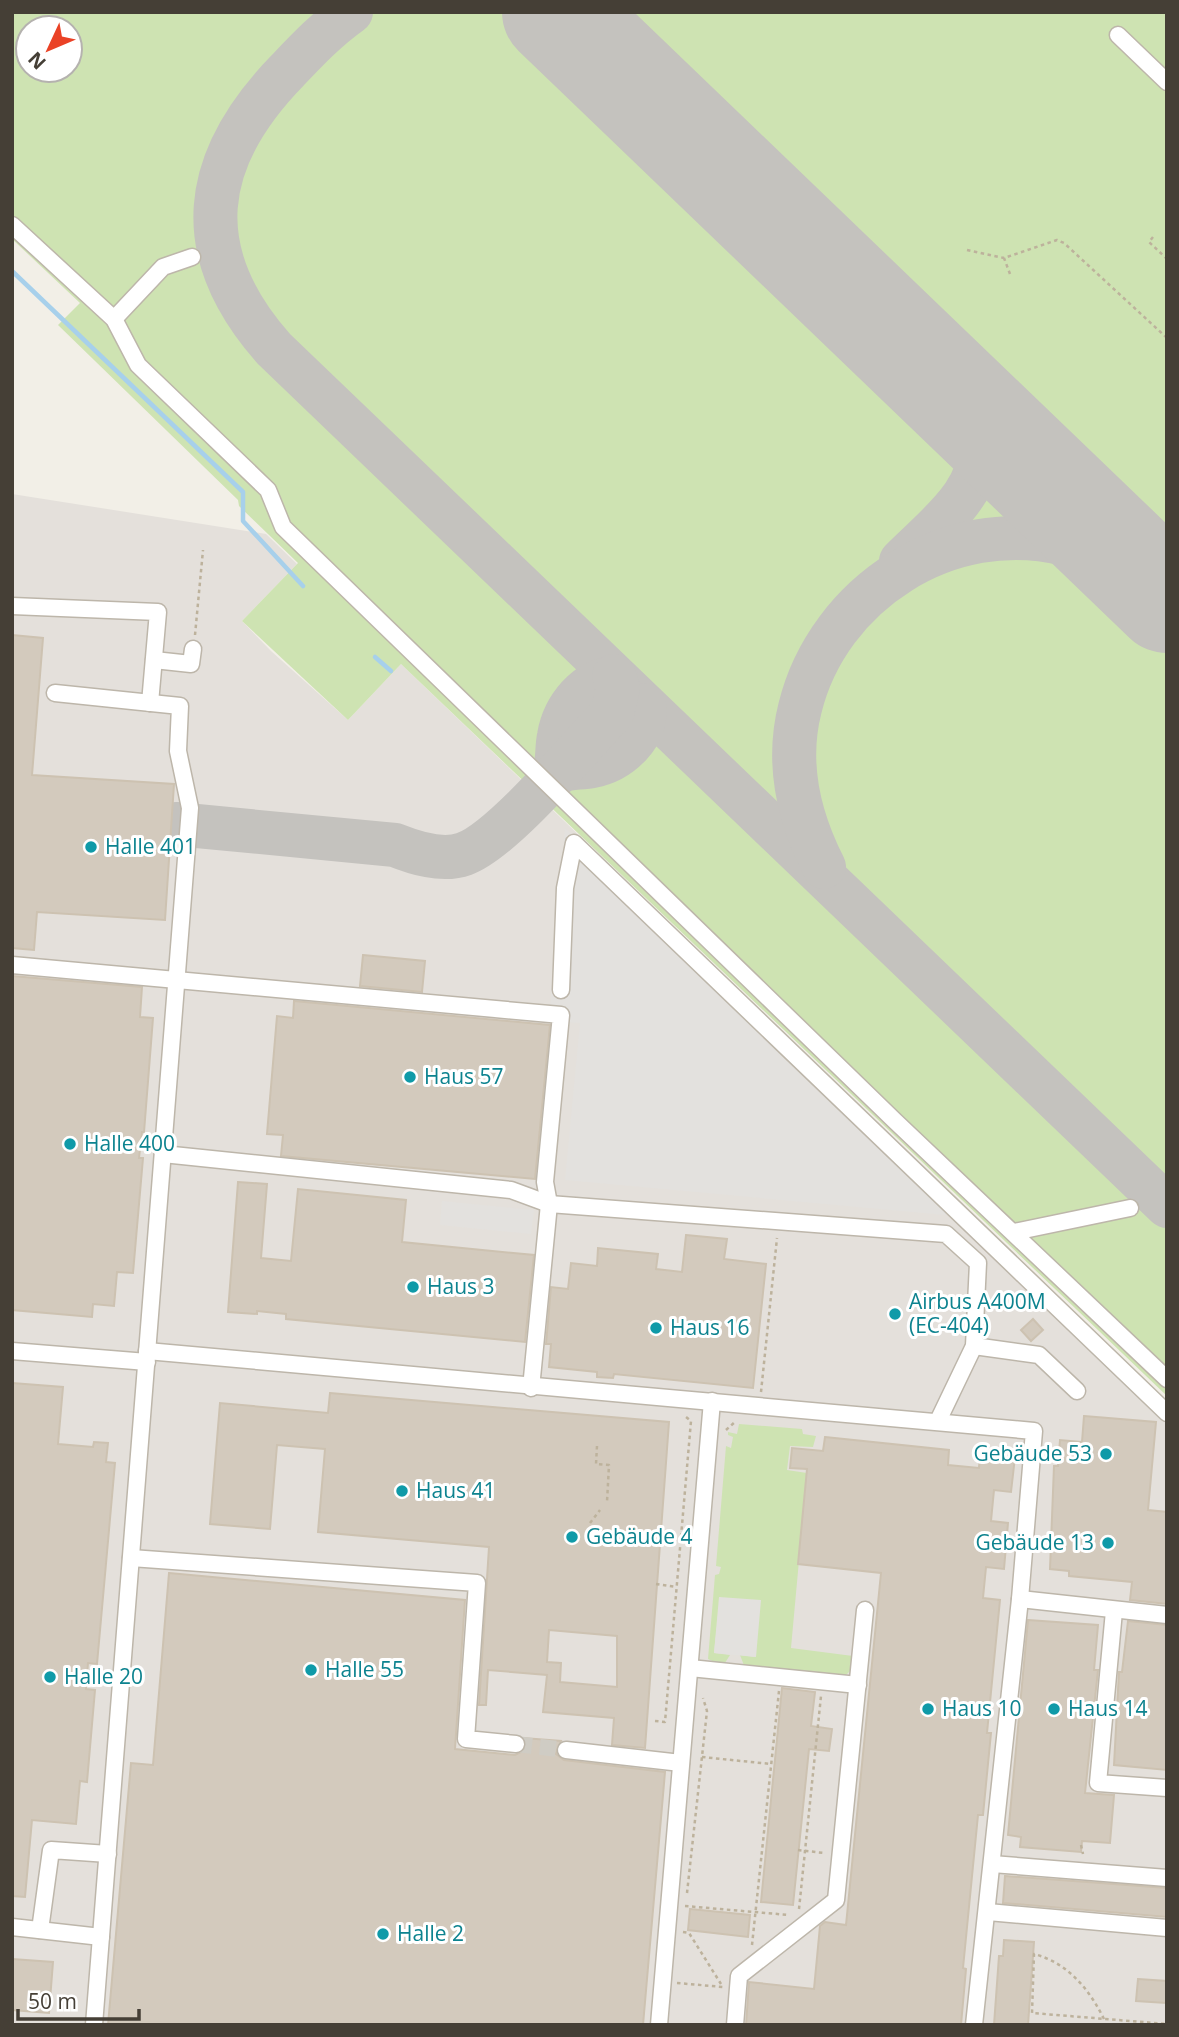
<svg xmlns="http://www.w3.org/2000/svg" width="1179" height="2037" font-family="'Open Sans',sans-serif">
<style>
.industrial{fill:#e4e0db}
.green{fill:#cee3b2;fill-rule:evenodd}
.parking{fill:#e3e1de}
.lines{fill:none;stroke-linecap:round;stroke-linejoin:round}
.stream{stroke:#a7d0eb;stroke-width:4.5}
.taxiway{stroke:#c4c2be;stroke-width:44}
.runway{stroke:#c4c2be;stroke-width:108}
.building{fill:#d3cabd;stroke:#cdc2b1;stroke-width:2;fill-rule:evenodd}
.minor-tunnel{stroke:#cfccc4;stroke-width:16;stroke-dasharray:16 8;stroke-linecap:butt}
.minor-casing{stroke:#bdb6aa;stroke-width:19}
.path{stroke:#bdb29c;stroke-width:2.5;stroke-dasharray:3.5 3.5;stroke-linecap:butt}
.minor{stroke:#fff;stroke-width:16}
.culture-dot{fill:#0f9aa8;stroke:#fff;stroke-width:2.5}
.labels{text-anchor:middle;stroke-width:6;stroke-linejoin:round;paint-order:stroke}
.culture-label{font-size:21px;fill:#0d838f;stroke:#fff;text-anchor:start}
</style>
<rect width="100%" height="100%" fill="#f2efe7"/>
<path class="industrial" d="M12,494L266,534L297,564L242,621L271,651L348,720L401,664L1167,1401V2025H12Z"/>
<g class="green">
<path d="M12,12H1167V1396L401,664L348,720L242,621L298,563L239,506L238,500L58,325L80,303L12,239ZM28,28H70V70H28Z"/>
<path d="M739,1424L802,1429L803,1434L816,1436L813,1447L790,1446L787,1470L807,1473L791,1648L853,1656L851,1670L845,1676L745,1668L740,1655L755,1657L720,1597L714,1653L730,1655L723,1666L708,1659L715,1575L719,1574L721,1567L716,1566L726,1446L731,1448L733,1437L728,1435V1432L737,1434Z"/>
</g>
<g class="parking">
<path d="M565,828L683,941L956,1203L945,1215L565,1180L580,1023L566,1022L567,1008L550,1007Z"/>
<path d="M442,1201L534,1210L531,1234L440,1225Z"/>
<path d="M719,1597L761,1600L756,1657L714,1653Z"/>
</g>
<g class="lines">
<g class="stream">
<path d="M12,271L243,492V521L303,586"/>
<path d="M375,657L391,671"/>
</g>
<g class="taxiway">
<path d="M351,12C327,29 308,49 288,70C200,160 188,252 274,349L1167,1206"/>
<path d="M550,12L577,33"/>
<path d="M901,561C932,529 989,489 978,438C975,421 961,406 951,392"/>
<path d="M553,774C559,761 556,750 559,736C564,708 586,679 616,678"/>
<path d="M555,774C567,766 579,769 592,766C620,761 649,734 644,705"/>
<path d="M176,824L395,845C415,853 442,862 464,854C503,840 580,747 612,713L618,688L614,676"/>
<path d="M824,867C799,818 786,763 800,708C828,593 950,515 1065,544C1104,554 1136,576 1167,600"/>
</g>
<path class="runway" d="M556,12L1167,599"/>
</g>
<g class="building">
<path d="M12,635L43,638L32,775L174,784L165,920L37,912L34,950L12,948Z"/>
<path d="M363,955L425,961L422,992L360,986Z"/>
<path d="M12,976L142,987L140,1017L153,1018L144,1132H142L139,1158H143L133,1273L117,1272L114,1306L93,1304L92,1317L12,1310Z"/>
<path d="M294,1001L550,1025L535,1179L281,1156L283,1135L267,1134L277,1016L293,1018Z"/>
<path d="M238,1182L267,1184L261,1258L291,1261L298,1189L406,1200L402,1242L534,1255L525,1342L286,1319V1314L257,1311V1314L228,1312Z"/>
<path d="M686,1235L727,1239L724,1259L766,1264L753,1388L614,1374L613,1378L597,1377V1372L549,1367L551,1344H546L551,1287L568,1289L571,1263L597,1266L598,1248L658,1254L656,1269L682,1272Z"/>
<path d="M1033,1319L1043,1330L1031,1341L1021,1330Z"/>
<path d="M12,1383L63,1387L58,1444L93,1447L94,1442L108,1443L106,1462L115,1463L97,1664L88,1663L86,1689L95,1690L87,1782L80,1781L76,1824L32,1820L25,1897L12,1896Z"/>
<path d="M330,1393L669,1422L645,1748L612,1745L614,1718L543,1712L547,1675L488,1670L486,1705H479L489,1547L318,1532L325,1449L277,1445L270,1529L210,1524L220,1403L328,1413ZM549,1630L617,1636V1687L560,1682L561,1663L547,1662Z"/>
<path d="M1084,1416L1156,1422L1148,1510L1167,1512V1604L1130,1600L1132,1582L1069,1576V1571L1050,1569L1054,1466H1058L1060,1440L1082,1442Z"/>
<path d="M825,1437L949,1450L948,1465L979,1468L980,1453L1015,1457L1011,1492L994,1490L991,1521L1008,1523L1004,1569L986,1567L983,1598L1000,1600L987,1733H991L983,1815H978L963,1968L966,1969L961,2025H746L749,1982L814,1989L820,1926L825,1922L846,1925L881,1573L798,1564L807,1469L790,1468L792,1448L823,1451Z"/>
<path d="M169,1573L465,1600L455,1749L515,1755L525,1750L524,1738L561,1741L556,1754L564,1760L665,1772L643,2025H108L131,1763L153,1765Z"/>
<path d="M1028,1620L1098,1625L1094,1670H1098L1085,1793L1114,1795L1110,1843L1082,1841L1081,1852L1020,1847L1021,1837L1008,1835Z"/>
<path d="M1128,1621L1167,1625V1770L1114,1765L1119,1672H1122Z"/>
<path d="M782,1688L815,1692L811,1726L832,1729L829,1751L809,1749L793,1905L761,1902Z"/>
<path d="M1005,1876L1167,1888V1917L1003,1903Z"/>
<path d="M690,1909L750,1915L748,1937L688,1930Z"/>
<path d="M1004,1940L1034,1942L1028,2025H994L999,1956H1003Z"/>
<path d="M12,1959L53,1962L49,2013L12,2010Z"/>
<path d="M1138,1979L1167,1981L1166,2003L1136,2001Z"/>
</g>
<g class="lines">
<path class="minor-tunnel" d="M516,1744L566,1750"/>
<g class="minor-casing">
<g id="minor">
<path d="M1118,35L1167,82"/>
<path d="M12,225L114,319L138,365L268,490L283,527L895,1121L1167,1379"/>
<path d="M114,319L163,267L192,257"/>
<path d="M12,606L158,612L150,703"/>
<path d="M154,660L191,664L193,649"/>
<path d="M55,693L180,706L178,751L190,808L94,2025"/>
<path d="M12,965L561,1015L545,1182L549,1204L531,1388"/>
<path d="M561,990L565,888L574,843L1167,1413"/>
<path d="M163,1154L511,1190L549,1204L946,1234L978,1263L974,1346L938,1421"/>
<path d="M1014,1232L1130,1208"/>
<path d="M974,1346L1039,1355L1077,1391"/>
<path d="M12,1351L147,1362"/>
<path d="M147,1351L1034,1431L1020,1599L974,2025"/>
<path d="M131,1558L477,1583L466,1739L516,1744"/>
<path d="M1020,1599L1167,1615"/>
<path d="M1114,1611L1098,1783L1167,1788"/>
<path d="M690,1668L858,1685"/>
<path d="M566,1750L681,1763"/>
<path d="M992,1864L1167,1878"/>
<path d="M988,1912L1167,1928"/>
<path d="M12,1927L101,1937"/>
<path d="M40,1930L51,1850L108,1854"/>
<path d="M659,2025L712,1401"/>
<path d="M735,2025L739,1976L836,1900L865,1610"/>
</g>
</g>
<g class="path">
<path d="M1153,237L1149,242L1167,259"/>
<path d="M967,250L1004,258"/>
<path d="M1010,274L1004,258L1057,240L1064,243L1167,338"/>
<path d="M195,635L203,550"/>
<path d="M761,1392L777,1238"/>
<path d="M726,1430L736,1421"/>
<path d="M597,1446L596,1464L609,1465L607,1502"/>
<path d="M590,1523L600,1510"/>
<path d="M656,1584L676,1587"/>
<path d="M655,1721L665,1722L691,1421L686,1417"/>
<path d="M702,1757L771,1764"/>
<path d="M1081,1845L1083,1854"/>
<path d="M798,1850L824,1853"/>
<path d="M687,1893L707,1711L703,1698"/>
<path d="M685,1906L789,1915"/>
<path d="M799,1909L821,1696"/>
<path d="M683,1932L689,1933L721,1984"/>
<path d="M752,1945L779,1691"/>
<path d="M677,1983L723,1987"/>
<path d="M1104,2019C1089,1989 1068,1963 1034,1954L1032,2013L1167,2024"/>
</g>
<use href="#minor" class="minor"/>
</g>
<g class="culture-dot">
<circle cx="91" cy="847" r="7"/>
<circle cx="410" cy="1077" r="7"/>
<circle cx="70" cy="1144" r="7"/>
<circle cx="413" cy="1287" r="7"/>
<circle cx="895" cy="1314" r="7"/>
<circle cx="656" cy="1328" r="7"/>
<circle cx="1106" cy="1454" r="7"/>
<circle cx="402" cy="1491" r="7"/>
<circle cx="572" cy="1537" r="7"/>
<circle cx="1108" cy="1543" r="7"/>
<circle cx="311" cy="1670" r="7"/>
<circle cx="50" cy="1677" r="7"/>
<circle cx="928" cy="1709" r="7"/>
<circle cx="1054" cy="1709" r="7"/>
<circle cx="383" cy="1934" r="7"/>
</g>
<g class="labels">
<g class="culture-label">
<text x="105" y="854">Halle 401</text>
<text x="424" y="1084">Haus 57</text>
<text x="84" y="1151">Halle 400</text>
<text x="427" y="1294">Haus 3</text>
<text x="909" y="1309">Airbus A400M<tspan x="909" dy="24">(EC-404)</tspan></text>
<text x="670" y="1335">Haus 16</text>
<text x="1092" y="1461" text-anchor="end">Gebäude 53</text>
<text x="416" y="1498">Haus 41</text>
<text x="586" y="1544">Gebäude 4</text>
<text x="1094" y="1550" text-anchor="end">Gebäude 13</text>
<text x="325" y="1677">Halle 55</text>
<text x="64" y="1684">Halle 20</text>
<text x="942" y="1716">Haus 10</text>
<text x="1068" y="1716">Haus 14</text>
<text x="397" y="1941">Halle 2</text>
</g>
</g>
<rect width="1179" height="2037" fill="none" stroke="#453f36" stroke-width="28"/>
<g transform="translate(49 49) rotate(226)"><circle r="33" fill="#ffffff" stroke="#b5b2af" stroke-width="2"/>
<path d="M0-5L12 26L0 18L-12 26Z" fill="#ea4226"/>
<text y="-10" font-size="19" font-weight="bold" text-anchor="middle" fill="#453f36">N</text>
</g>
<path d="M18 2009v10h121v-10" fill="none" stroke="#453f36" stroke-width="3.5"/>
<text x="28" y="2009" font-size="21" fill="#453f36" stroke="#ffffff" stroke-width="5" paint-order="stroke">50 m</text>
</svg>
